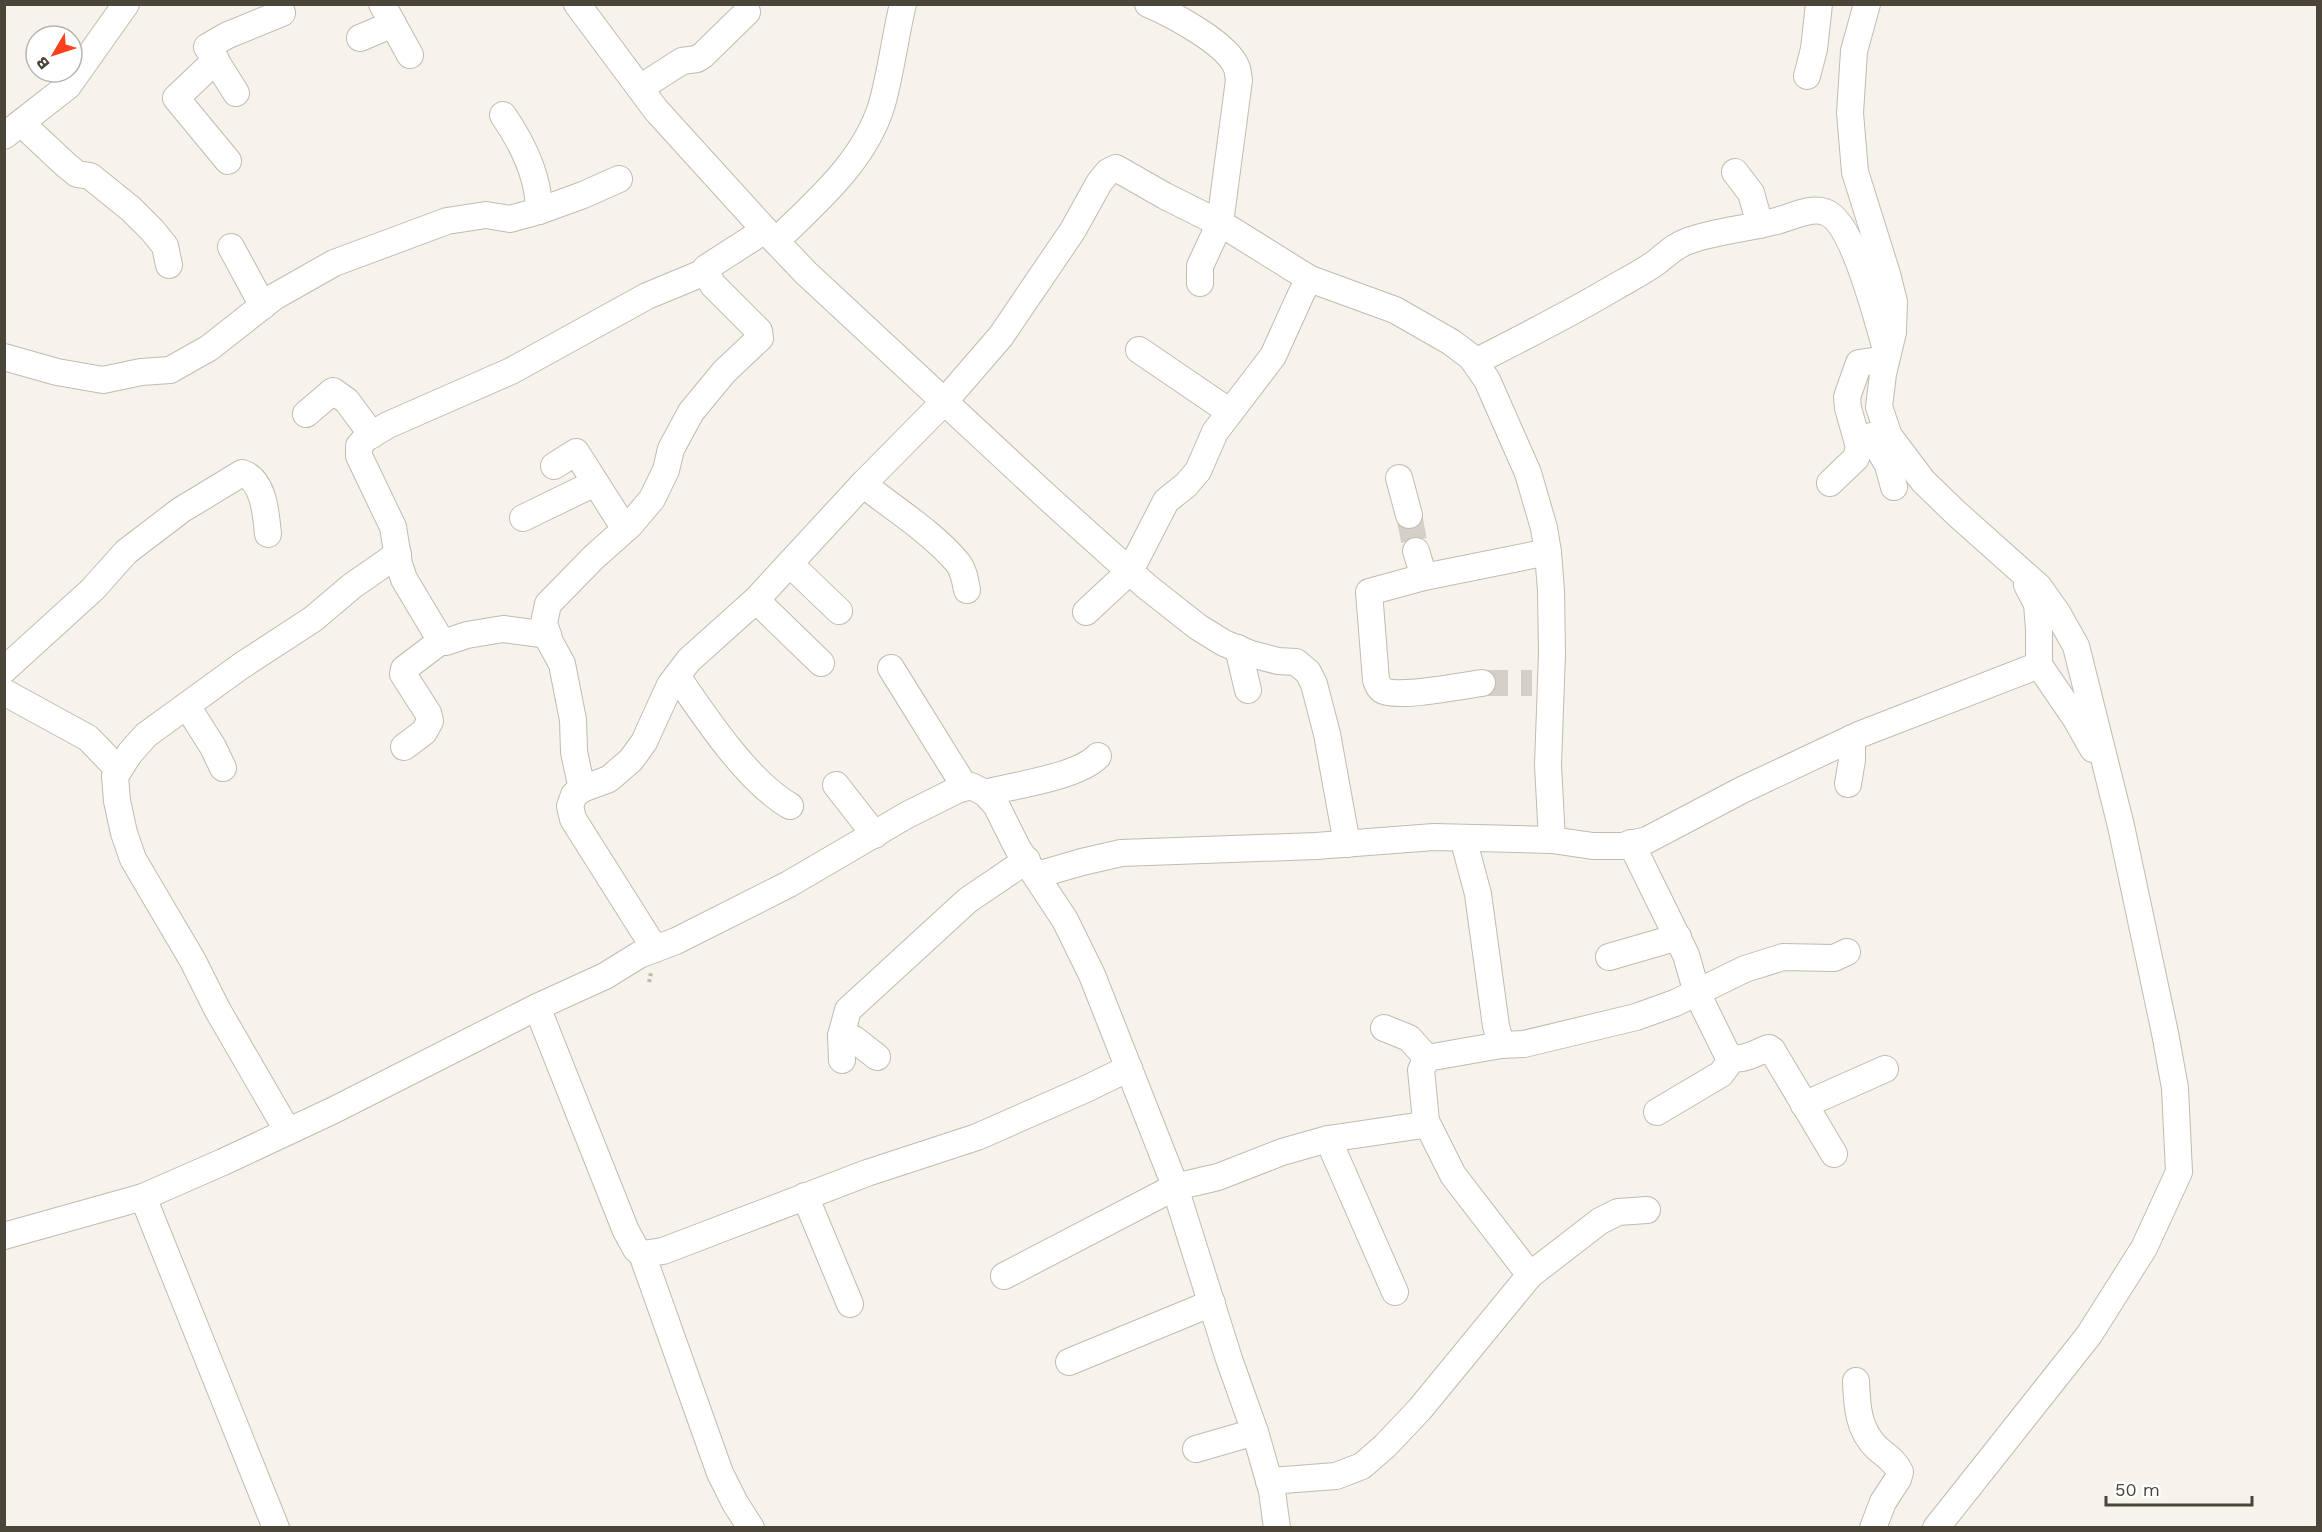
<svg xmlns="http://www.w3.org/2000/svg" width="2322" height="1532" font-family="'Work Sans',sans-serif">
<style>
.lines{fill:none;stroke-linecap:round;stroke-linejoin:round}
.minor-tunnel{stroke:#d4d0c8;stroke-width:26;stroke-dasharray:26 13;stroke-linecap:butt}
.minor-casing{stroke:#c2bbae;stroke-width:28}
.path{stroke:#c4b79f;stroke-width:4;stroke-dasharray:3 3;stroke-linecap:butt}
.minor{stroke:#fff;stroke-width:26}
</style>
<rect width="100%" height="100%" fill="#f6f3ec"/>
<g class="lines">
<g class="minor-tunnel">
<path d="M1409,515L1416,551"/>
<path d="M1482,683H1532"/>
</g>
<g class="minor-casing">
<g id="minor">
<path d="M382,4L410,55"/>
<path d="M577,4L656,110L765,230L806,273L1046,496L1146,586L1198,627L1224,643L1251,654L1278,661L1296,662L1308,672L1314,684L1327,734L1347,844"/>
<path d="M1148,4C1172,14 1226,43 1236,66C1238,70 1238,75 1239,80L1220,223L1200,266V283"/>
<path d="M1867,4L1854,51L1850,113L1855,172L1887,274L1894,302L1893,332L1883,374L1879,407L1889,436L1923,481L1956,513L2039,587L2058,614L2076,646L2121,826L2165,1033L2175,1088L2179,1172L2144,1248L2089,1335L1936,1528"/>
<path d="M360,38L393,24"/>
<path d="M216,60L176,98L228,161"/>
<path d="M1807,76L1814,49L1819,4"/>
<path d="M640,88L682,61L697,59L703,55L747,12"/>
<path d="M236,93L207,47L228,35L282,13L279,4"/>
<path d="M21,123L66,165L77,174L90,176L131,209L152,230L165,246L169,265"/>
<path d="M4,136L68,86L126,4"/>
<path d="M1735,172L1751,193L1760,225"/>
<path d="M539,211L583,195L619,179"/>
<path d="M776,241C816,202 865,161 882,104C891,72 895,37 903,4"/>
<path d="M231,247L263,306"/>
<path d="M1139,350L1230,412"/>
<path d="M4,357L57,372L103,380L141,372L170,370L209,348L274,297L334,263L447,221L486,215L510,219L539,211C539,176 523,144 503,115"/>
<path d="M1475,362C1522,338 1570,314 1615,287C1629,279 1645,271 1658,261C1668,253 1676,245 1688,241C1715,231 1745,229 1772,222C1788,219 1810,206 1825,212C1853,221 1877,319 1885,346"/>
<path d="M306,414L333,391L347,401L372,435"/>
<path d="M1871,436L1888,465L1894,487"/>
<path d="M554,466L576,452L625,529"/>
<path d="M1399,478L1409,515"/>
<path d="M1830,483L1856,458L1859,447L1848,408L1847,397L1859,363L1886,359"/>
<path d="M863,484C894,509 932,532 958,563C964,571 965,580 967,590"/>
<path d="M523,518L595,483"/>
<path d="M1416,551L1424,577"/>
<path d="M1548,552L1551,591L1552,653L1548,765L1552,840"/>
<path d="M790,564L839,611"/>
<path d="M2027,585L2037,604L2039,629V665L2076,719L2093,749"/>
<path d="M756,600L821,663"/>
<path d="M1086,612L1130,571L1166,501L1186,485L1198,471L1215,432L1273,356L1302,292L1310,279L1395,310L1451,342L1471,357L1487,380L1528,473L1544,528L1548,552L1424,577L1369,592L1376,680C1378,685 1379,689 1384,691C1401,698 1461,686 1482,683"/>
<path d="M548,635L503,629L467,635L446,642L441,641L404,579L399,564L393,527L359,456V446L366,438L388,425L511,371L647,296L705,272"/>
<path d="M1238,648L1248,690"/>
<path d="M891,668L965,787"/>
<path d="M4,670L93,589L126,552L181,510L242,473C264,480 266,514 268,534"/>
<path d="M677,676C705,717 748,782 790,806"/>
<path d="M4,692L88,738L119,770"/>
<path d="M187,706L213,747L223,768"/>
<path d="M404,747L424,732L430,721L428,713L403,674L404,669L441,641"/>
<path d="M1848,784L1852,760V738"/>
<path d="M836,785L875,835"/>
<path d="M582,789L574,752L573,720L562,664L550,642L544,623L548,604L594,557L630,525L652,499L666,470L671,449L691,412L724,372L760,338L759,331L713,285L705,272L706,268L765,230"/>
<path d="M985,793C1015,785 1078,777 1098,756"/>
<path d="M1463,838L1478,894L1496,1026L1501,1045L1524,1044L1636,1017L1675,1003L1745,969L1783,957L1834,958L1847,952"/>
<path d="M1631,843L1686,955L1697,993L1727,1054C1738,1065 1756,1052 1769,1048L1772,1050L1834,1154"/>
<path d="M1037,875L1082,862L1121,853L1316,846L1434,837L1552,840L1593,846H1622L1647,840L1742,790L1861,734L2039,665"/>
<path d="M655,949L573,819L570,806L574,795L582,789L609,779L631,760L644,742L670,685L689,660L756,600L863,484L944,402L1001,336L1073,230L1099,183L1108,172L1116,168L1165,196L1225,226L1310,279"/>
<path d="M1609,957L1678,937"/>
<path d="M537,1007L626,1231L636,1249L642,1254L663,1251L867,1173L977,1137L1086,1089L1129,1068"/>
<path d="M1384,1028L1409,1038L1427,1058"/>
<path d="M841,1036L854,1039L877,1057"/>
<path d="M842,1060L841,1036L848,1010L968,900L1027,860"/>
<path d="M1804,1105L1885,1069"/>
<path d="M1657,1112L1721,1074L1732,1059"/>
<path d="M287,1130L217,1009L193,961L133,859L124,833L117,801L115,776L130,753L146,735L241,666L313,619L352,586L398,554"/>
<path d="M1328,1139L1395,1292"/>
<path d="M805,1196L850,1304"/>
<path d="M143,1197L276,1528"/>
<path d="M4,1236L143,1197L223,1162L334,1110L537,1007L605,976L639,955L676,941L789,884L907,815L957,790L971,786L985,793L996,805L1018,849L1065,920L1092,975L1172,1178L1229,1359L1255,1432L1272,1491L1277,1528"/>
<path d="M642,1254L720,1473L735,1503L751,1528"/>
<path d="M1530,1275L1600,1221L1618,1212L1647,1210"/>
<path d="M1004,1276L1175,1187L1218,1177L1282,1152L1328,1139L1423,1125L1426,1121L1421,1070L1427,1058L1501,1045"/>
<path d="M1069,1362L1212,1303"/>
<path d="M1856,1381C1857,1406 1858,1430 1877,1448C1886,1456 1895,1461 1900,1472L1898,1479L1883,1502L1873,1528"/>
<path d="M1196,1449L1255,1432"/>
<path d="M1269,1481L1336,1476L1362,1466L1385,1446L1420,1409L1530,1275L1453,1175L1426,1121"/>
</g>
</g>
<path class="path" d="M649,982L651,973"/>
<use href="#minor" class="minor"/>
</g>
<rect width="2322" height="1532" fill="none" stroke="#4b4439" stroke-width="12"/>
<g transform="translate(54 54) rotate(231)"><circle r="28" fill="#ffffff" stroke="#b7b4b0" stroke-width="1.5"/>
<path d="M0-4.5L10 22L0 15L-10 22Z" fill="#fc3f1d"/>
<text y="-9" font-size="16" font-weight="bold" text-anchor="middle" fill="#4b4439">B</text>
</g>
<path d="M2106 1496v9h146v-9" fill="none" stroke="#4b4439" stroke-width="3"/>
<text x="2115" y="1496" font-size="18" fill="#4b4439" stroke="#ffffff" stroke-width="4.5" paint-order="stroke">50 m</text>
</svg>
